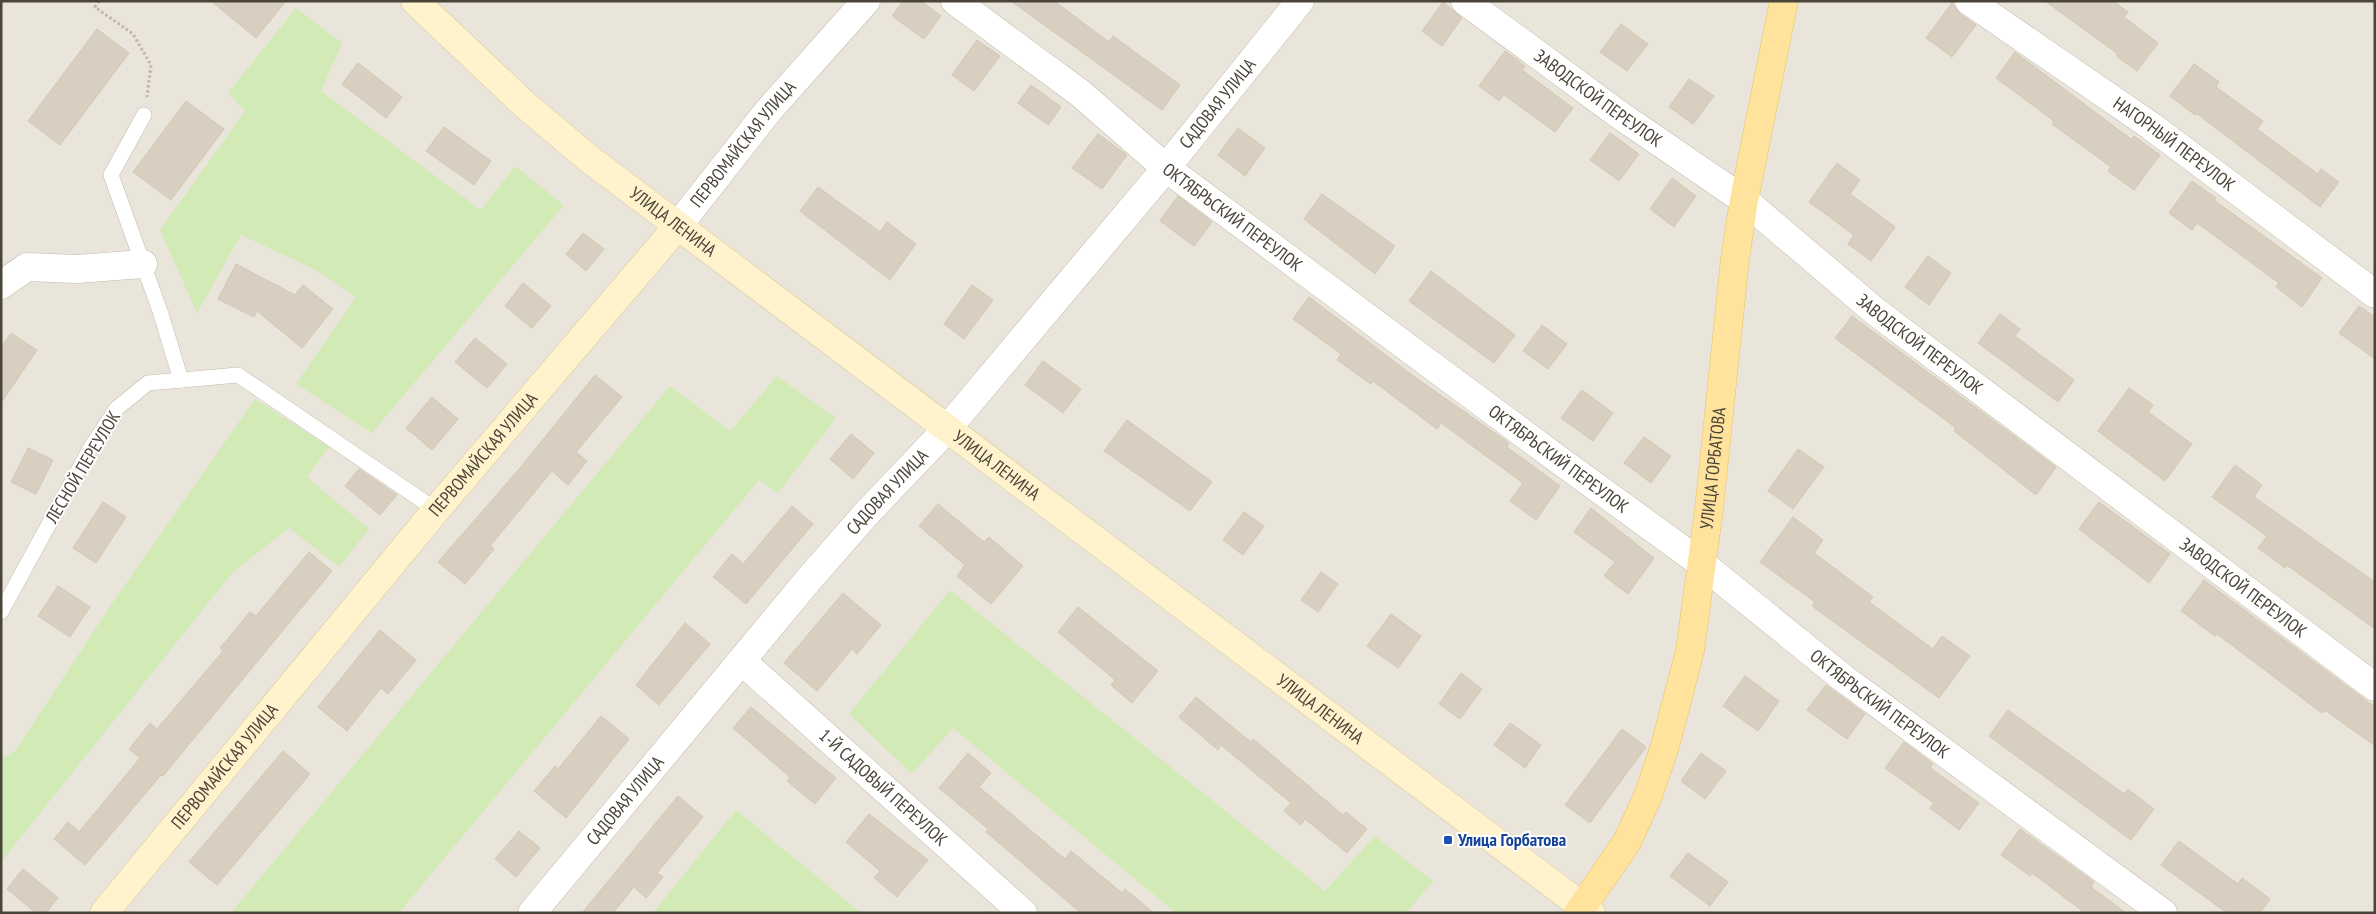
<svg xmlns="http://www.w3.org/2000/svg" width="2376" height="914" font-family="'PT Sans Narrow',sans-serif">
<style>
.residential{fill:#eae5da}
.green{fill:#d2eab5}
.building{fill:#d8cfc1;stroke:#d3c7b4}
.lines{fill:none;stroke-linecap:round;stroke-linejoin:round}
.lane-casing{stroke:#c2bbae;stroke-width:16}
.street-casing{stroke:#c2bbae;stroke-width:29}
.secondary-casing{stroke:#d6c79b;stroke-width:29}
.primary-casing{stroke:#e6c16a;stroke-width:29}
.path{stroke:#c4b79f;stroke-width:3;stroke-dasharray:2.5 2.5;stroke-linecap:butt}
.lane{stroke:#fff;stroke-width:15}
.street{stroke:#fff;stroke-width:28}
.secondary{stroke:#fff3cd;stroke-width:28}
.primary{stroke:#ffe39c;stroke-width:28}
.transit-dot{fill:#1a4fb4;stroke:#fff;stroke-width:2}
.labels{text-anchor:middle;stroke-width:4;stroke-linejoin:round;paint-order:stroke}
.street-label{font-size:18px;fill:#4b4439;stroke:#fff}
.transit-label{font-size:18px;font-weight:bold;fill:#164399;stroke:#fff;text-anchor:start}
</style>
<rect width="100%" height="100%" fill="#f6f3ec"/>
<rect class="residential" x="1" y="1" width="2374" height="912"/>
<g class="green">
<path d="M296,8L342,43L321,91L481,210L515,166L564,205L372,433L296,384L356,297L318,271L241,235L197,313L160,230L245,111L228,93Z"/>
<path d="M777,376L836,418L778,493L759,480L399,913H231L670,386L730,431Z"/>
<path d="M255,399L329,447L307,477L369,529L339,567L289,528L232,573L1,862V758L15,751L111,605Z"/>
<path d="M950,590L1325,891L1375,836L1433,881L1406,913H1176L953,728L912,774L849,714Z"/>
<path d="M736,810L861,913H653Z"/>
</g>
<g class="building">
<path d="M211,1H286L256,38Z"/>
<path d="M903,1H921L941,16L924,39L892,16Z"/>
<path d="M1011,1H1054L1109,42L1113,36L1180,85L1162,110Z"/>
<path d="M2045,1H2113L2128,12L2124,17L2158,43L2137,71L2116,56L2118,54Z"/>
<path d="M1443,2L1462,18L1442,46L1422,31Z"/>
<path d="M1952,3L1960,14L1976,25L1952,57L1926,38Z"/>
<path d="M1621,24L1648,44L1627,71L1600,52Z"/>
<path d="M97,29L129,53L60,145L28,121Z"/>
<path d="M977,40L1000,56L974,91L952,75Z"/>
<path d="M1505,51L1525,66L1522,70L1573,108L1555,132L1504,95L1499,101L1479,86Z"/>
<path d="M2015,52L2131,139L2134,136L2160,155L2134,190L2108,171L2111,167L2052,124L2054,121L1996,78Z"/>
<path d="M358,63L402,97L386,118L342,84Z"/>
<path d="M2194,64L2219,82L2216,87L2263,121L2257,129L2318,174L2321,169L2339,182L2320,207L2196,113L2195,115L2170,96Z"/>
<path d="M1689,79L1714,96L1693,124L1669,107Z"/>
<path d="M1031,85L1061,107L1048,125L1018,103Z"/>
<path d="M186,101L224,129L171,200L133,172Z"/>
<path d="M444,127L491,161L474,185L426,151Z"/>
<path d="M1238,128L1265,148L1245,176L1218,155Z"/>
<path d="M1610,133L1639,154L1619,181L1590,160Z"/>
<path d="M1098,134L1127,155L1102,189L1072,168Z"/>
<path d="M1837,163L1860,180L1850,194L1895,227L1871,261L1848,244L1854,235L1809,202Z"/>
<path d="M1672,178L1696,196L1674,227L1650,209Z"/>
<path d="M2192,181L2216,198L2214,200L2322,278L2302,307L2276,287L2279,283L2197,223L2192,230L2169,213Z"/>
<path d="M818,187L880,232L887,222L916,244L890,280L800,211Z"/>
<path d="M1322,194L1395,246L1375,274L1304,219Z"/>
<path d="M1178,196L1212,222L1194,246L1160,221Z"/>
<path d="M583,233L604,249L586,271L566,254Z"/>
<path d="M1928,256L1951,273L1929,305L1905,287Z"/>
<path d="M236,264L295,295L303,285L333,309L302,348L257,311L254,317L218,299Z"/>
<path d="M1431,271L1515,335L1494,363L1409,301Z"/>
<path d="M523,283L551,306L532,328L505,306Z"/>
<path d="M972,285L993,300L964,339L944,324Z"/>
<path d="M1309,297L1416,378L1509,443L1507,447L1560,486L1536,520L1510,501L1523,483L1441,423L1437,429L1373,381L1371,384L1337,360L1341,354L1293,319Z"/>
<path d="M2359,306L2375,317V359L2339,333Z"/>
<path d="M2000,314L2020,329L2015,336L2074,380L2058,402L1978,343Z"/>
<path d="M1852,316L2056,467L2036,495L1954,431L1956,428L1835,338Z"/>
<path d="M1542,325L1567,344L1548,369L1523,351Z"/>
<path d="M11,333L37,350L1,403V347Z"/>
<path d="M475,338L507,364L487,388L455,362Z"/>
<path d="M1043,361L1081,389L1063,413L1025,385Z"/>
<path d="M595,375L622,397L576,452L587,461L568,485L552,471L490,546L494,549L465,584L438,562L520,468Z"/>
<path d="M2129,388L2153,405L2148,412L2192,444L2165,481L2098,431Z"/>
<path d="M1582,390L1613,413L1593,441L1561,418Z"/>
<path d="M432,397L458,419L432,450L406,428Z"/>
<path d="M1127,420L1212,482L1190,511L1104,451Z"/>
<path d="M851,434L874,453L853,479L830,459Z"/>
<path d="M1644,437L1671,456L1651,483L1624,463Z"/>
<path d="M28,448L53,460L36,494L11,482Z"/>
<path d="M1798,449L1824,467L1793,509L1768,491Z"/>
<path d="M2235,465L2262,485L2254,497L2375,582V629L2287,565L2285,568L2258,548L2267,536L2212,497Z"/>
<path d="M359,469L397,495L380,515L345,486Z"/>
<path d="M103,502L126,517L96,563L73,548Z"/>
<path d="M2099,502L2170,554L2149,583L2079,529Z"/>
<path d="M938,504L984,542L989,537L1023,566L991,604L957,576L965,565L919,526Z"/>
<path d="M792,506L813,524L746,604L713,577L732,554L743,564Z"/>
<path d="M1591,508L1654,558L1628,594L1604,576L1615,562L1574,532Z"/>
<path d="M1244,512L1264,526L1243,555L1223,540Z"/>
<path d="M1793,517L1823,540L1814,553L1873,597L1869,602L1933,649L1942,636L1970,656L1939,698L1812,606L1815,602L1760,562Z"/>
<path d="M309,552L332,571L163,776L161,775L85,865L54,839L68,822L79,832L140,758L129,749L150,723L157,729L223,651L220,648L250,612L256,616Z"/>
<path d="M1321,572L1338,584L1318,612L1301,600Z"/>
<path d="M2204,580L2375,707V746L2325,710L2322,713L2217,634L2215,636L2181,611Z"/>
<path d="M58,586L90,607L70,637L38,616Z"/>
<path d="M843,593L881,625L857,654L852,649L817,691L784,663Z"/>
<path d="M1078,607L1158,671L1132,703L1111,685L1115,680L1058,632Z"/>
<path d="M1391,614L1421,636L1398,668L1367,646Z"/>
<path d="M685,623L710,644L659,705L636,685Z"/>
<path d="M380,630L416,660L388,694L381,688L347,731L318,707Z"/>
<path d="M1461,673L1482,689L1460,719L1439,704Z"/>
<path d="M1745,676L1779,701L1758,731L1723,706Z"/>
<path d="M1826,685L1865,714L1847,739L1807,710Z"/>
<path d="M1196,697L1251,742L1253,739L1343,815L1346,812L1367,829L1347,853L1305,819L1301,825L1284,811L1291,803L1221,745L1218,750L1179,717Z"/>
<path d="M751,707L836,778L815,804L787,781L790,777L733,728Z"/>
<path d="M2008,710L2124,794L2128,789L2154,809L2131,840L1989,736Z"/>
<path d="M601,716L629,739L566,818L534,791L555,766L558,769Z"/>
<path d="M1510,723L1541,745L1525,768L1494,745Z"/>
<path d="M1622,729L1646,747L1590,823L1565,805Z"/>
<path d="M1904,742L1933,764L1930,768L1979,803L1959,830L1930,808L1934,803L1885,768Z"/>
<path d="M283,751L310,774L217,885L189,862Z"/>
<path d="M968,753L991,773L979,787L1065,859L1071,851L1122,893L1125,889L1154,913H1081L986,832L988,829L939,788Z"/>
<path d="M1701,753L1726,771L1705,799L1681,781Z"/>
<path d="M678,796L703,817L657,873L663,877L646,898L634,887L613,913H582Z"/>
<path d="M869,814L928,860L897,897L874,878L880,871L846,842Z"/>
<path d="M2020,829L2094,882L2091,887L2126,913H2085L2032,873L2030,876L2001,855Z"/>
<path d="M519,831L540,848L516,877L495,859Z"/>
<path d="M2179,841L2238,884L2242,878L2270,899L2260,913H2227L2161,865Z"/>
<path d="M1688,853L1728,882L1710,906L1670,876Z"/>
<path d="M23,869L58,898L46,913H36L7,889Z"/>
</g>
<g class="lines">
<g class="lane-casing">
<g id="lane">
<path d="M144,115L111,175L160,311L181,380"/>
<path d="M1,612L91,447L117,408L148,383L238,375L436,510"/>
</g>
</g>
<g class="street-casing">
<g id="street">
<path id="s1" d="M955,1L1080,93L1166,168L1559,460L1702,564L1843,678L2163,913"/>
<path id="s2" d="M1465,1L1621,116L1744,200L1876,312L2375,687"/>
<path id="s3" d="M1969,1L2151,126L2375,294"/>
<path id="s4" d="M677,227L769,110L866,1"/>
<path d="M1,285L27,267L77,269L143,264"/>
<path id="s5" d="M743,662L1023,913"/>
<path id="s6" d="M532,913L810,578L866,514L947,429L1166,168L1300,1"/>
</g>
</g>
<g class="secondary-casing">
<g id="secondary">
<path id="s7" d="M415,1L524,104L588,158L1591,913"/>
<path id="s8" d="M104,913L436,510L677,227"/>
</g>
</g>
<g class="primary-casing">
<g id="primary">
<path id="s9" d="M1578,913L1627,842L1648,796L1665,746L1690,651L1709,509L1735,259L1744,200L1784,1"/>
</g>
</g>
<path class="path" d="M99,1L95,7L133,34L151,65L147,97"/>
<use href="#lane" class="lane"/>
<use href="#street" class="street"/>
<use href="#secondary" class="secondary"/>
<use href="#primary" class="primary"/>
</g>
<rect class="transit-dot" x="1443" y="835" width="10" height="10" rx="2.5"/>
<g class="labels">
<g class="street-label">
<text dy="6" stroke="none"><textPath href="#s2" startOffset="165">ЗАВОДСКОЙ ПЕРЕУЛОК</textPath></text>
<text dy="6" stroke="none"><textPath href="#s6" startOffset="1061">САДОВАЯ УЛИЦА</textPath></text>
<text dy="6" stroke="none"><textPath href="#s4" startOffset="106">ПЕРВОМАЙСКАЯ УЛИЦА</textPath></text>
<text dy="6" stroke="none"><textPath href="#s3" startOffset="250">НАГОРНЫЙ ПЕРЕУЛОК</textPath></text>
<text dy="6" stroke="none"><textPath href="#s1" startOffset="352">ОКТЯБРЬСКИЙ ПЕРЕУЛОК</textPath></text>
<text dy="6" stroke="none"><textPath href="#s7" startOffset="340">УЛИЦА ЛЕНИНА</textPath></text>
<text dy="6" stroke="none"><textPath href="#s2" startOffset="570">ЗАВОДСКОЙ ПЕРЕУЛОК</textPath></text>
<text dy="6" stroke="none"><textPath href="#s8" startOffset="595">ПЕРВОМАЙСКАЯ УЛИЦА</textPath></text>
<text dy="6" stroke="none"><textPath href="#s1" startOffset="758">ОКТЯБРЬСКИЙ ПЕРЕУЛОК</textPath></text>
<text dy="6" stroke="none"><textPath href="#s7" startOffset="745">УЛИЦА ЛЕНИНА</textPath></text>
<text transform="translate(83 467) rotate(-59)" y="6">ЛЕСНОЙ ПЕРЕУЛОК</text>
<text dy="6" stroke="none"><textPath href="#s9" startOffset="472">УЛИЦА ГОРБАТОВА</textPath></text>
<text dy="6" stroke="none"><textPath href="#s6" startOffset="551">САДОВАЯ УЛИЦА</textPath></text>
<text dy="6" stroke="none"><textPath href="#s2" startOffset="975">ЗАВОДСКОЙ ПЕРЕУЛОК</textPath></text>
<text dy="6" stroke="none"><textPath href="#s1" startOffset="1162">ОКТЯБРЬСКИЙ ПЕРЕУЛОК</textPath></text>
<text dy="6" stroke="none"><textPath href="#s7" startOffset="1150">УЛИЦА ЛЕНИНА</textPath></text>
<text dy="6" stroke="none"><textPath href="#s8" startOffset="190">ПЕРВОМАЙСКАЯ УЛИЦА</textPath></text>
<text dy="6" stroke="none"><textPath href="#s5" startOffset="188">1-Й САДОВЫЙ ПЕРЕУЛОК</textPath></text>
<text dy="6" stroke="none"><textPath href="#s6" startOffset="146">САДОВАЯ УЛИЦА</textPath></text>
</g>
<g class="transit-label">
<text x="1458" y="846">Улица Горбатова</text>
</g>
</g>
<rect width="2376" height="914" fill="none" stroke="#4b4439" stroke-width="5"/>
</svg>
